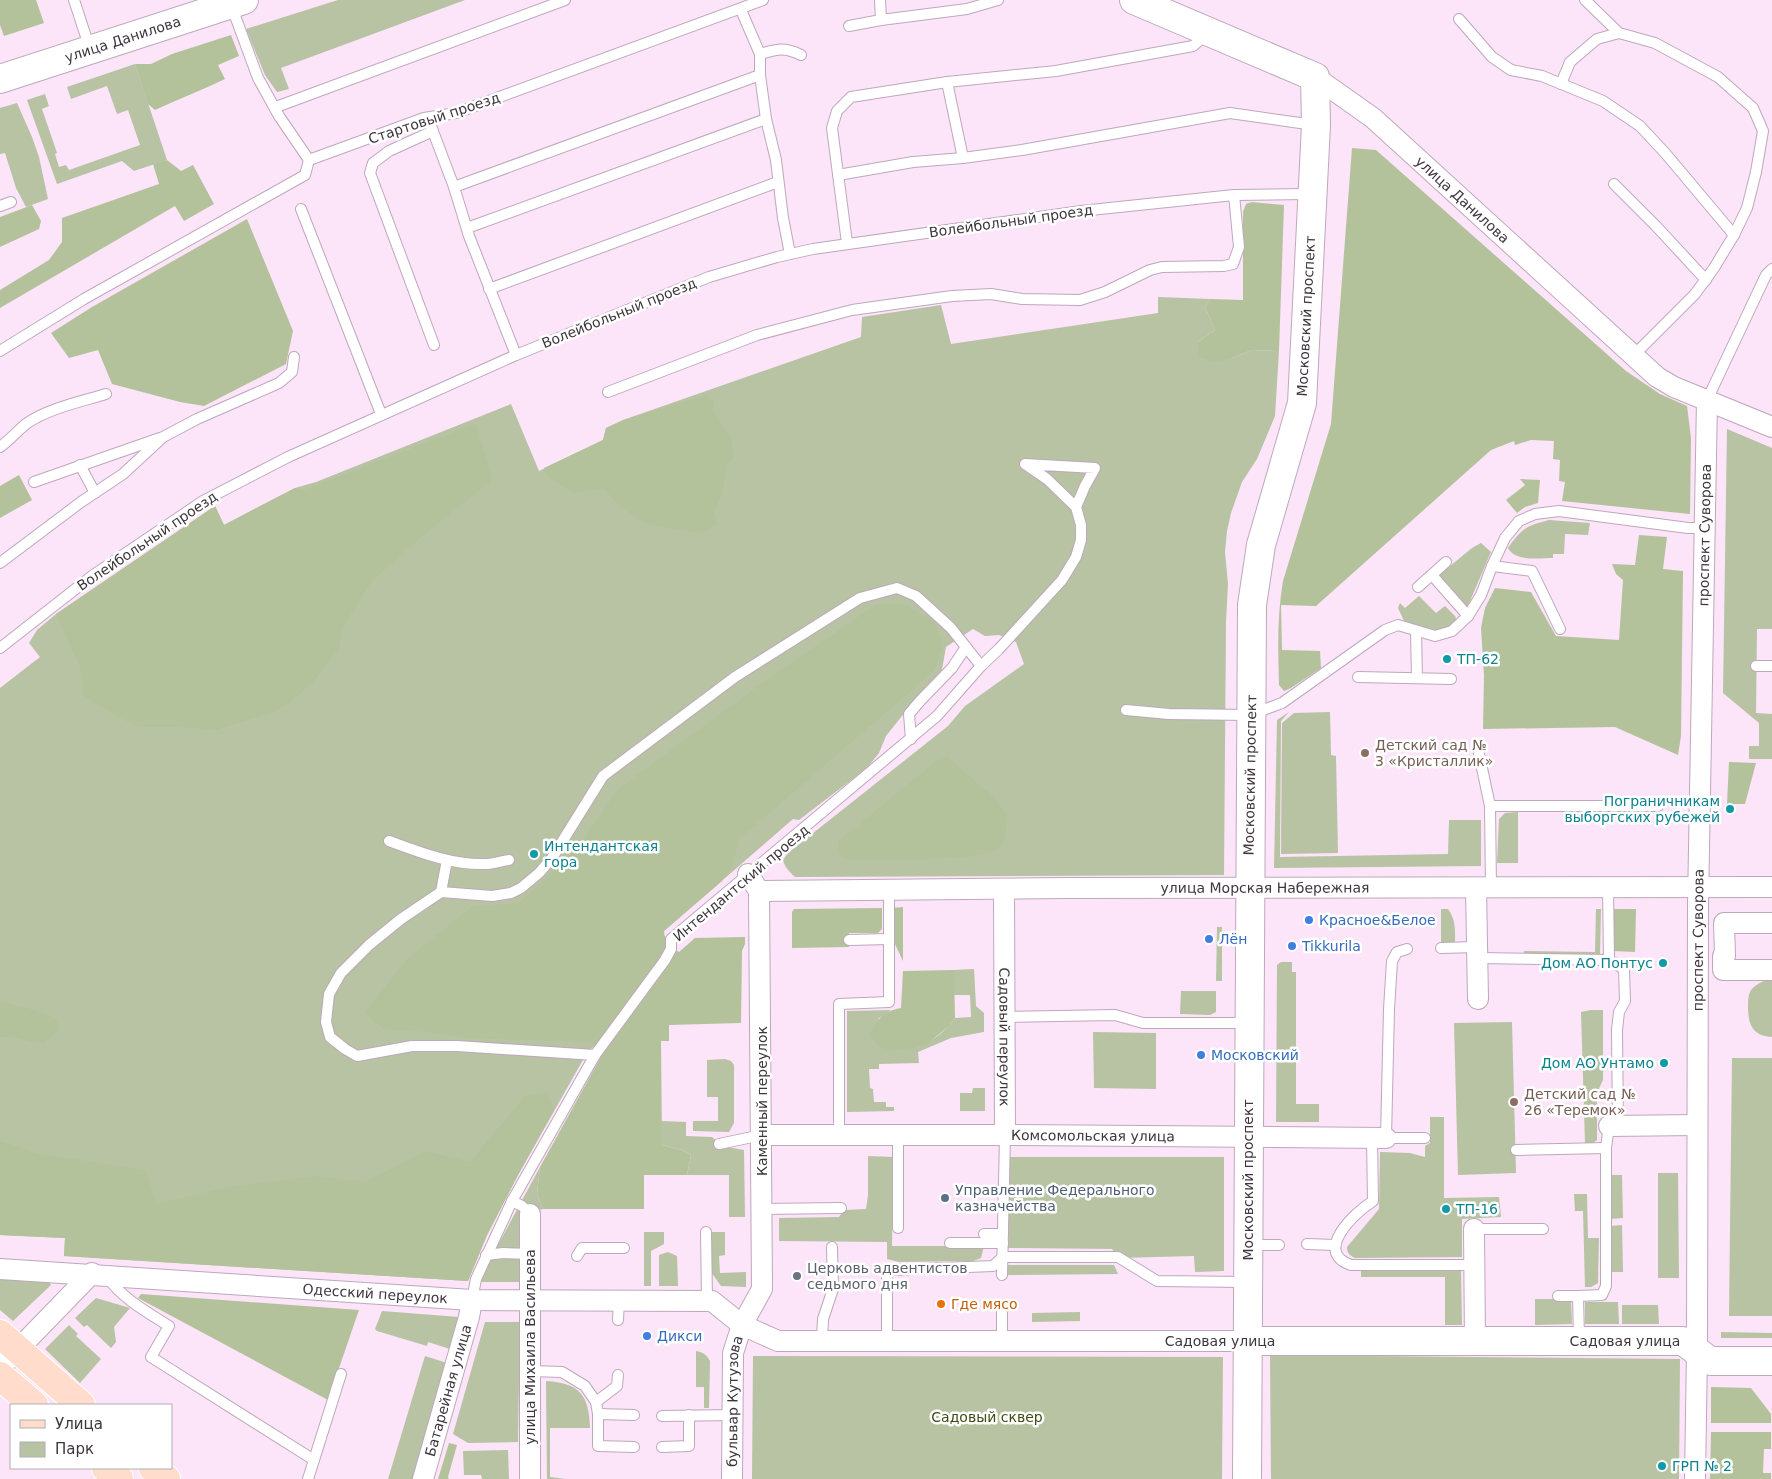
<svg xmlns="http://www.w3.org/2000/svg" width="1772" height="1479" font-family="'DejaVu Sans',sans-serif">
<style>
.green{fill:#b7c3a3}
.forest{fill:#b3c29b}
.lines{fill:none;stroke-linecap:round;stroke-linejoin:round}
.lane-casing{stroke:#bea8bb;stroke-width:12}
.street-casing{stroke:#bea8bb;stroke-width:22}
.secondary-casing{stroke:#bea8bb;stroke-width:30}
.primary-casing{stroke:#fff;stroke-width:30}
.lane{stroke:#fff;stroke-width:10}
.street{stroke:#fff;stroke-width:20}
.secondary{stroke:#fff;stroke-width:28}
.primary{stroke:#ffdccb;stroke-width:28}
.culture-dot{fill:#0f9aa8;stroke:#fff;stroke-width:2}
.education-dot{fill:#8d6e63;stroke:#fff;stroke-width:2}
.shop-dot{fill:#3f7fe0;stroke:#fff;stroke-width:2}
.service-dot{fill:#5c6f8a;stroke:#fff;stroke-width:2}
.worship-dot{fill:#6b7280;stroke:#fff;stroke-width:2}
.food-dot{fill:#e8710a;stroke:#fff;stroke-width:2}
.labels{text-anchor:middle;stroke-width:5;stroke-linejoin:round;paint-order:stroke}
.street-label{font-size:14px;fill:#3e353d;stroke:#fff}
.culture-label{font-size:14px;fill:#0d838f;stroke:#fff;text-anchor:start}
.education-label{font-size:14px;fill:#785e54;stroke:#fff;text-anchor:start}
.shop-label{font-size:14px;fill:#366cbe;stroke:#fff;text-anchor:start}
.service-label{font-size:14px;fill:#4e5e75;stroke:#fff;text-anchor:start}
.worship-label{font-size:14px;fill:#5b616d;stroke:#fff;text-anchor:start}
.food-label{font-size:14px;fill:#c56008;stroke:#fff;text-anchor:start}
.park-label{font-size:14px;fill:#3c4d11;stroke:#fff}
</style>
<rect width="100%" height="100%" fill="#fce4f9"/>
<g class="green">
<path d="M338,0H465L281,68L289,89L277,92L265,75L246,29Z"/>
<path d="M135,64L167,160L134,171L122,161L57,184L27,100L45,94L49,106L42,109L57,153L55,154L59,167L66,165L69,170L140,145L128,110L117,114L107,86L71,99L67,87Z"/>
<path d="M17,103L32,137L39,157L48,199L26,207L16,188L5,153L0,154V108Z"/>
<path d="M1158,297L1210,299L1205,307L1215,330L1198,342L1232,358L1252,350L1279,351L1275,416L1257,459L1242,482L1231,513L1227,531L1225,552L1228,584L1226,621L1224,875L795,877C789,871 785,868 783,860L788,853L948,726L965,706L1024,664L1016,642L999,635L985,636L973,629L946,647L941,675L921,692L886,736L879,753L867,768L799,820L793,819L664,931V939L668,945L596,1045L588,1051L518,1175L487,1235L468,1281L64,1256L65,1238L0,1235V688L40,657L29,643L37,630L56,614L215,506L224,525L295,488L316,482L511,404L539,471L603,440L606,428L623,420L861,337L862,317L941,305L951,344L1158,313Z"/>
<path d="M1727,429L1772,448V629H1757L1756,713L1772,714V759H1749V746H1759V723L1723,693Z"/>
<path d="M1549,520L1590,523L1588,535L1565,534L1564,554H1553V558C1540,558 1515,562 1508,548C1522,528 1526,526 1549,520Z"/>
<path d="M1481,543L1491,552L1467,608L1438,576L1472,548Z"/>
<path d="M1419,596L1436,613L1445,606L1455,616L1457,621C1443,638 1421,627 1404,621L1398,608L1400,603L1405,608Z"/>
<path d="M1289,712L1281,721L1280,857L1448,854L1449,820H1481V866L1274,868L1277,720Z"/>
<path d="M1330,712L1331,755L1336,756L1338,853L1281,854L1282,723L1294,713Z"/>
<path d="M1518,812V863H1497L1499,819L1505,813Z"/>
<path d="M1441,909H1448C1456,920 1455,930 1455,943H1441Z"/>
<path d="M1596,909H1601L1600,955H1524V951L1595,952Z"/>
<path d="M1217,927H1222V981H1216Z"/>
<path d="M1281,962H1292V972H1296V1104H1319V1122H1276L1277,965Z"/>
<path d="M974,969L976,1006L984,1013V1032L951,1038L918,1052L919,1063L879,1064V1069H869L870,1088L873,1089L874,1102H886V1107H894V1111L847,1112V1011L891,1010L878,1019L917,1047C932,1042 946,1031 955,1018L971,1017L970,995H954V970Z"/>
<path d="M1764,981H1772V1037C1752,1036 1748,1024 1748,1006C1748,1001 1748,995 1751,990C1754,986 1759,983 1764,981Z"/>
<path d="M1181,991H1216V1012L1210,1015L1180,1014Z"/>
<path d="M1591,1010H1603V1080L1597,1093V1140L1593,1143H1585L1581,1012Z"/>
<path d="M1512,1022L1516,1173L1458,1175L1454,1023Z"/>
<path d="M1093,1032L1156,1033V1089L1094,1088Z"/>
<path d="M1732,1058H1772V1316H1729Z"/>
<path d="M725,1059L731,1061L734,1065V1123L729,1132L693,1131V1121H718V1097H707V1060Z"/>
<path d="M973,1088H985V1111H960V1093H972Z"/>
<path d="M1430,1117H1444V1198L1499,1197L1501,1217L1462,1219V1257L1355,1258C1349,1255 1347,1253 1347,1247L1379,1209L1380,1152L1410,1153L1425,1157V1146L1430,1143Z"/>
<path d="M661,1121L686,1122V1136L712,1137L722,1146L744,1150L745,1217H729V1175H687L691,1155L682,1150L662,1145Z"/>
<path d="M868,1156L893,1157L892,1246H984L981,1258L973,1261L899,1262L887,1259V1242L779,1241V1218L839,1217L844,1210L866,1209L868,1195Z"/>
<path d="M1010,1157H1224V1271L1195,1272L1194,1256L1118,1258L1112,1249L1008,1248Z"/>
<path d="M540,1167L537,1194L543,1209L521,1216L519,1282H481L492,1256Z"/>
<path d="M1658,1173H1678L1679,1278H1658Z"/>
<path d="M1610,1175H1622L1623,1218L1611,1219Z"/>
<path d="M1574,1194H1587L1588,1238H1599L1598,1283L1591,1287H1585L1583,1211H1575Z"/>
<path d="M1622,1225L1623,1272H1612L1611,1226Z"/>
<path d="M644,1232H664V1244L651,1251V1286H644Z"/>
<path d="M711,1232H725V1255L719,1256L720,1273L746,1272V1287L721,1286L711,1272Z"/>
<path d="M668,1252L677,1256L678,1286H659V1255Z"/>
<path d="M1008,1265H1114L1118,1274L1007,1275Z"/>
<path d="M1461,1270L1462,1325H1445V1277H1361V1271Z"/>
<path d="M0,1279L49,1281L51,1285L13,1321L0,1310Z"/>
<path d="M96,1298L130,1308L114,1327L116,1342L111,1348L87,1325L84,1327L75,1318Z"/>
<path d="M1535,1299H1571L1572,1324L1535,1325Z"/>
<path d="M1585,1302H1618L1619,1324H1585Z"/>
<path d="M1622,1305H1658L1659,1324H1622Z"/>
<path d="M382,1311L459,1317L450,1349L428,1342L427,1346L377,1331L375,1329Z"/>
<path d="M1080,1312V1321L1032,1322V1313Z"/>
<path d="M485,1322H520L518,1442L468,1443L453,1434Z"/>
<path d="M69,1325L78,1334L76,1336L101,1359L80,1383L45,1349Z"/>
<path d="M1721,1332L1772,1333V1338H1721Z"/>
<path d="M696,1351C703,1352 707,1355 710,1361L709,1408H704V1387H696Z"/>
<path d="M1270,1355L1680,1359L1679,1479H1271Z"/>
<path d="M425,1356L447,1363L415,1479H388Z"/>
<path d="M753,1356L1223,1357L1222,1479H752Z"/>
<path d="M546,1381C579,1383 589,1394 590,1428H550V1477L565,1479H547Z"/>
<path d="M508,1450L509,1479H482L481,1475H464L463,1451Z"/>
</g>
<g class="forest">
<path d="M0,0H36L44,23L4,36L0,25Z"/>
<path d="M231,35L239,56L218,65L225,79C202,90 179,99 155,110L148,104L135,64H151L172,54Z"/>
<path d="M1352,148L1376,150L1626,371L1660,394L1687,406L1691,438L1690,514L1562,501L1565,482L1559,481L1560,460L1553,459L1554,441L1531,440L1515,445L1514,441L1491,450L1316,606L1281,605L1282,650L1320,651L1321,668L1291,688L1284,691L1279,685C1278,650 1277,616 1283,581L1331,424Z"/>
<path d="M167,160L181,171L193,165L214,204L184,221L175,206L0,308V290L49,260L62,242V218L159,184L153,164Z"/>
<path d="M1252,202L1284,205L1279,351L1252,350L1232,358L1213,362L1199,357L1198,342L1215,330L1205,307L1210,299L1243,300V212L1246,204Z"/>
<path d="M32,205L41,221L39,229L0,247V217Z"/>
<path d="M247,219L293,331L286,364L204,406L180,402L112,384L98,350L69,358L51,333L92,307Z"/>
<path d="M705,395L714,401L713,411L731,438L734,456L728,463L722,493L714,511L717,523L701,534L672,528L646,524L618,505L604,488L573,493L548,477L544,468L603,440L606,428L624,420Z"/>
<path d="M476,424L492,480L427,532L372,581L342,628L339,648L313,682L288,704L274,712L216,730L180,727H141L122,719L84,696L80,667L56,614L215,506L224,525L295,488L304,490Z"/>
<path d="M19,475L32,500L0,518V486Z"/>
<path d="M1520,479L1540,480L1538,503L1525,507L1517,513L1506,500L1525,485Z"/>
<path d="M1639,535L1667,537L1663,569L1683,571L1681,736L1678,755L1615,727L1483,729L1484,675L1481,628L1485,608L1495,588L1531,592L1556,636L1619,640L1623,580L1616,574L1612,564L1635,565Z"/>
<path d="M877,604H903L935,622L943,646L934,671L739,839L732,866L722,881L664,931C665,943 669,946 679,952L695,938L745,937V944L742,951L741,1023L669,1025V1041H661L662,1145L682,1150L691,1155L687,1175H644V1209H543L537,1194L540,1167L603,1053L596,1045L587,1042L467,1038L431,1032L384,1029L365,1013L406,960L473,906L519,903L578,848L618,789L761,684Z"/>
<path d="M947,757L992,796L1007,815C1006,828 1007,842 996,850C981,861 872,860 846,860L838,853V842L935,762Z"/>
<path d="M1729,762L1756,763L1745,804H1727Z"/>
<path d="M903,907V961L893,940L892,908Z"/>
<path d="M882,908V929L878,933H849V947L792,948V912L794,909Z"/>
<path d="M1613,909H1636L1635,952L1613,951Z"/>
<path d="M954,970L955,1018L949,1026L927,1044L917,1047L892,1051L878,1046L870,1035C878,1018 882,1012 901,1008L903,971Z"/>
<path d="M0,1001L27,1008L56,1018L59,1030L43,1044L14,1037H0Z"/>
<path d="M547,1092L554,1110L518,1175L487,1235L468,1281L64,1256L65,1238L0,1235V1141L40,1154L146,1170L156,1204L228,1187L314,1176L366,1182L426,1151L470,1162L526,1095Z"/>
<path d="M141,1294L359,1310L328,1400L138,1298Z"/>
<path d="M1711,1387L1751,1388L1771,1414V1423H1711Z"/>
<path d="M1711,1432H1771V1449H1764L1763,1473H1771V1479H1710Z"/>
<path d="M449,1443L457,1445L448,1477L449,1479H438Z"/>
</g>
<g class="lines">
<g class="lane-casing">
<g id="lane">
<path d="M74,0L90,49"/>
<path d="M880,0L881,20"/>
<path d="M1585,0L1619,33L1655,43L1718,77L1753,108L1763,131L1756,172L1747,208L1734,235L1714,268L1695,294L1634,355"/>
<path d="M231,5L258,78L279,116L309,160"/>
<path d="M741,10L760,54V75L766,119L776,160L783,218L790,254"/>
<path d="M1459,19L1492,57L1511,70L1542,76L1603,101L1640,126L1666,154L1734,235"/>
<path d="M849,26L881,20L967,9L998,0"/>
<path d="M760,54C778,49 784,47 801,55"/>
<path d="M947,82L963,158"/>
<path d="M1561,84L1570,62L1597,39L1619,33"/>
<path d="M276,107L565,0"/>
<path d="M431,126L454,187L469,236L516,355"/>
<path d="M433,131L389,151L373,163L370,173L434,345"/>
<path d="M838,175L913,162L963,158L1022,150L1230,113L1314,125"/>
<path d="M1614,184L1656,226L1706,280"/>
<path d="M454,187L760,75"/>
<path d="M0,206L11,202"/>
<path d="M301,209L381,414"/>
<path d="M467,228L766,119"/>
<path d="M847,243L832,128L837,111L851,97L947,82L1056,71L1193,46L1207,34"/>
<path d="M489,289L778,182"/>
<path d="M0,351L84,299L305,175L309,160L424,118L456,113L763,0"/>
<path d="M608,392L757,335L852,310L952,296L991,294L1022,299L1080,300L1105,292L1150,270L1162,267L1224,266L1233,264L1239,247L1234,195"/>
<path d="M1707,400L1766,275L1772,269"/>
<path d="M0,447C10,440 17,431 26,424C46,409 83,401 106,394"/>
<path d="M80,465L95,493"/>
<path d="M34,482L160,438"/>
<path d="M0,563L81,502L123,474L163,437L197,419L279,383L292,372L294,357"/>
<path d="M1492,566L1532,571L1560,629"/>
<path d="M1432,575L1468,616"/>
<path d="M1418,587L1446,562"/>
<path d="M1416,631L1417,678"/>
<path d="M0,648L92,576L203,501L288,457L516,355L709,277L777,257L813,249L1081,211L1234,195L1310,194"/>
<path d="M1756,666H1772"/>
<path d="M1358,677L1451,679"/>
<path d="M1126,710L1169,714L1250,715L1282,703L1385,630L1398,625L1435,636L1452,631L1468,616L1481,595L1492,566L1505,538L1519,521L1535,514L1559,511L1688,528H1704"/>
<path d="M911,739L909,714L920,701L952,668L966,647"/>
<path d="M1479,754L1490,806L1491,888"/>
<path d="M1490,806H1658"/>
<path d="M389,841C419,852 452,865 485,864C493,864 501,861 509,860"/>
<path d="M447,860L441,892L401,919L369,945L341,973L329,994L326,1022L330,1037L345,1049L357,1056L412,1046H457L595,1055"/>
<path d="M1608,887L1609,960"/>
<path d="M441,892L492,896L511,893L521,888L539,873L552,858L603,776L735,677L860,598L897,588L916,596L951,628L981,666"/>
<path d="M849,940L889,939"/>
<path d="M1441,948L1477,947"/>
<path d="M1407,949L1397,952L1392,961L1389,1009L1386,1138H1425"/>
<path d="M1478,958L1609,960L1624,969L1625,1001L1619,1012L1617,1030L1618,1126"/>
<path d="M1005,1017L1115,1015L1143,1023H1248"/>
<path d="M839,1136V1004L889,1002V890"/>
<path d="M898,1136V1228"/>
<path d="M1372,1138L1373,1201C1354,1213 1313,1252 1351,1265H1475"/>
<path d="M719,1144L762,1135"/>
<path d="M1516,1150L1606,1148"/>
<path d="M512,1201L522,1206L530,1214"/>
<path d="M762,1209L841,1208"/>
<path d="M1474,1229H1543"/>
<path d="M706,1232L707,1301"/>
<path d="M984,1234H1003"/>
<path d="M950,1243H1003"/>
<path d="M1307,1244L1335,1245"/>
<path d="M1250,1245H1279"/>
<path d="M486,1255L503,1253L530,1254"/>
<path d="M577,1256L582,1248H624"/>
<path d="M1002,1275L1005,1135"/>
<path d="M107,1277C123,1299 147,1312 169,1326L151,1357L314,1460"/>
<path d="M1558,1296H1578L1579,1340"/>
<path d="M1578,1296L1602,1295L1606,1286V1148L1609,1126"/>
<path d="M472,1300L476,1279L512,1201L595,1055L665,960L671,949V939L937,716L981,666L999,649L1062,580L1076,557L1081,540V525L1076,507L1047,479L1025,464L1095,468L1085,486L1076,507"/>
<path d="M618,1320L619,1300"/>
<path d="M822,1340L823,1319L833,1289L832,1247"/>
<path d="M887,1341V1272L893,1270L993,1266L1003,1257H1118L1157,1281L1246,1282"/>
<path d="M1002,1341V1313"/>
<path d="M531,1371L562,1372L585,1386L596,1402L598,1414V1446L634,1447"/>
<path d="M596,1402L617,1386L618,1375"/>
<path d="M598,1414L634,1415"/>
<path d="M662,1416L734,1415"/>
<path d="M662,1447L689,1446V1415"/>
<path d="M308,1479L341,1374"/>
</g>
</g>
<g class="street-casing">
<g id="street">
<path id="s1" d="M1315,77L1373,118L1657,377L1674,387L1772,427"/>
<path d="M1476,888L1478,999"/>
<path id="s2" d="M1004,889L1005,1135"/>
<path id="s3" d="M759,891L1067,888L1772,887"/>
<path d="M1772,923H1724L1725,956H1723V970H1772"/>
<path d="M1609,1126L1697,1125"/>
<path id="s4" d="M762,1135H1005L1386,1138"/>
<path d="M530,1214V1479"/>
<path d="M1474,1229L1475,1341"/>
<path id="s5" d="M0,1269L472,1300L712,1301L742,1325L778,1341H1247"/>
<path d="M0,1368L92,1273"/>
<path id="s6" d="M423,1479L469,1317L472,1300"/>
<path id="s7" d="M732,1479L733,1353L742,1325L762,1289L759,891L748,874"/>
<path id="s8" d="M1695,1479L1697,1351L1698,905L1707,400"/>
</g>
</g>
<g class="secondary-casing">
<g id="secondary">
<path d="M1134,0L1315,77L1316,125L1302,403L1261,545L1252,605L1247,1479"/>
<path id="s9" d="M0,79L244,0"/>
<path id="s10" d="M1247,1341H1683L1710,1361H1772"/>
</g>
</g>
<g class="primary-casing">
<g id="primary">
<path d="M0,1334L81,1405"/>
<path d="M0,1376L34,1405"/>
<path d="M106,1468L119,1479"/>
<path d="M153,1468L166,1479"/>
</g>
</g>
<use href="#lane" class="lane"/>
<use href="#street" class="street"/>
<use href="#secondary" class="secondary"/>
<use href="#primary" class="primary"/>
</g>
<g class="culture-dot">
<circle cx="1447" cy="659" r="5"/>
<circle cx="1730" cy="809" r="5"/>
<circle cx="534" cy="854" r="5"/>
<circle cx="1663" cy="963" r="5"/>
<circle cx="1664" cy="1063" r="5"/>
<circle cx="1446" cy="1209" r="5"/>
<circle cx="1662" cy="1466" r="5"/>
</g>
<g class="education-dot">
<circle cx="1365" cy="753" r="5"/>
<circle cx="1514" cy="1102" r="5"/>
</g>
<g class="shop-dot">
<circle cx="1309" cy="920" r="5"/>
<circle cx="1209" cy="939" r="5"/>
<circle cx="1292" cy="946" r="5"/>
<circle cx="1201" cy="1055" r="5"/>
<circle cx="647" cy="1336" r="5"/>
</g>
<circle class="service-dot" cx="945" cy="1198" r="5"/>
<circle class="worship-dot" cx="797" cy="1276" r="5"/>
<circle class="food-dot" cx="941" cy="1304" r="5"/>
<g class="labels">
<g class="street-label">
<text dy="5" stroke="none"><textPath href="#s9" startOffset="129">улица Данилова</textPath></text>
<text transform="translate(434 118) rotate(-18)" y="5">Стартовый проезд</text>
<text dy="5" stroke="none"><textPath href="#s1" startOffset="192">улица Данилова</textPath></text>
<text transform="translate(1011 221) rotate(-8)" y="5">Волейбольный проезд</text>
<text transform="translate(619 313) rotate(-22)" y="5">Волейбольный проезд</text>
<text transform="translate(1306 316) rotate(-87)" y="5">Московский проспект</text>
<text dy="5" stroke="none"><textPath href="#s8" startOffset="944">проспект Суворова</textPath></text>
<text transform="translate(147 541) rotate(-34)" y="5">Волейбольный проезд</text>
<text transform="translate(1250 775) rotate(-89)" y="5">Московский проспект</text>
<text transform="translate(741 883) rotate(-40)" y="5">Интендантский проезд</text>
<text dy="5" stroke="none"><textPath href="#s3" startOffset="506">улица Морская Набережная</textPath></text>
<text dy="5" stroke="none"><textPath href="#s8" startOffset="539">проспект Суворова</textPath></text>
<text dy="5" stroke="none"><textPath href="#s2" startOffset="148">Садовый переулок</textPath></text>
<text transform="translate(762 1101) rotate(-90)" y="5">Каменный переулок</text>
<text dy="5" stroke="none"><textPath href="#s4" startOffset="331">Комсомольская улица</textPath></text>
<text transform="translate(1248 1180) rotate(-90)" y="5">Московский проспект</text>
<text dy="5" stroke="none"><textPath href="#s5" startOffset="376">Одесский переулок</textPath></text>
<text x="1220" y="1346">Садовая улица</text>
<text dy="5" stroke="none"><textPath href="#s10" startOffset="378">Садовая улица</textPath></text>
<text transform="translate(530 1347) rotate(-90)" y="5">улица Михаила Васильева</text>
<text dy="5" stroke="none"><textPath href="#s6" startOffset="92">Батарейная улица</textPath></text>
<text dy="5" stroke="none"><textPath href="#s7" startOffset="78">бульвар Кутузова</textPath></text>
</g>
<g class="culture-label">
<text x="1457" y="664">ТП-62</text>
<text x="1720" y="806" text-anchor="end">Пограничникам<tspan x="1720" dy="16">выборгских рубежей</tspan></text>
<text x="544" y="851">Интендантская<tspan x="544" dy="16">гора</tspan></text>
<text x="1653" y="968" text-anchor="end">Дом АО Понтус</text>
<text x="1654" y="1068" text-anchor="end">Дом АО Унтамо</text>
<text x="1456" y="1214">ТП-16</text>
<text x="1672" y="1471">ГРП № 2</text>
</g>
<g class="education-label">
<text x="1375" y="750">Детский сад №<tspan x="1375" dy="16">3 «Кристаллик»</tspan></text>
<text x="1524" y="1099">Детский сад №<tspan x="1524" dy="16">26 «Теремок»</tspan></text>
</g>
<g class="shop-label">
<text x="1319" y="925">Красное&amp;Белое</text>
<text x="1219" y="944">Лён</text>
<text x="1302" y="951">Tikkurila</text>
<text x="1211" y="1060">Московский</text>
<text x="657" y="1341">Дикси</text>
</g>
<g class="service-label">
<text x="955" y="1195">Управление Федерального<tspan x="955" dy="16">казначейства</tspan></text>
</g>
<g class="worship-label">
<text x="807" y="1273">Церковь адвентистов<tspan x="807" dy="16">седьмого дня</tspan></text>
</g>
<g class="food-label">
<text x="951" y="1309">Где мясо</text>
</g>
<g class="park-label">
<text x="987" y="1422">Садовый сквер</text>
</g>
</g>
<rect x="10" y="1404" width="162" height="65" fill="#ffffff" stroke="#b2aeb1"/>
<rect x="20" y="1420" width="25" height="8" fill="#ffdccb" stroke="#b2aeb1"/>
<text x="55" y="1429" font-size="15" fill="#3e353d">Улица</text>
<rect x="20" y="1442" width="25" height="15" fill="#b7c3a3" stroke="#b2aeb1"/>
<text x="55" y="1454" font-size="15" fill="#3e353d">Парк</text>
</svg>
